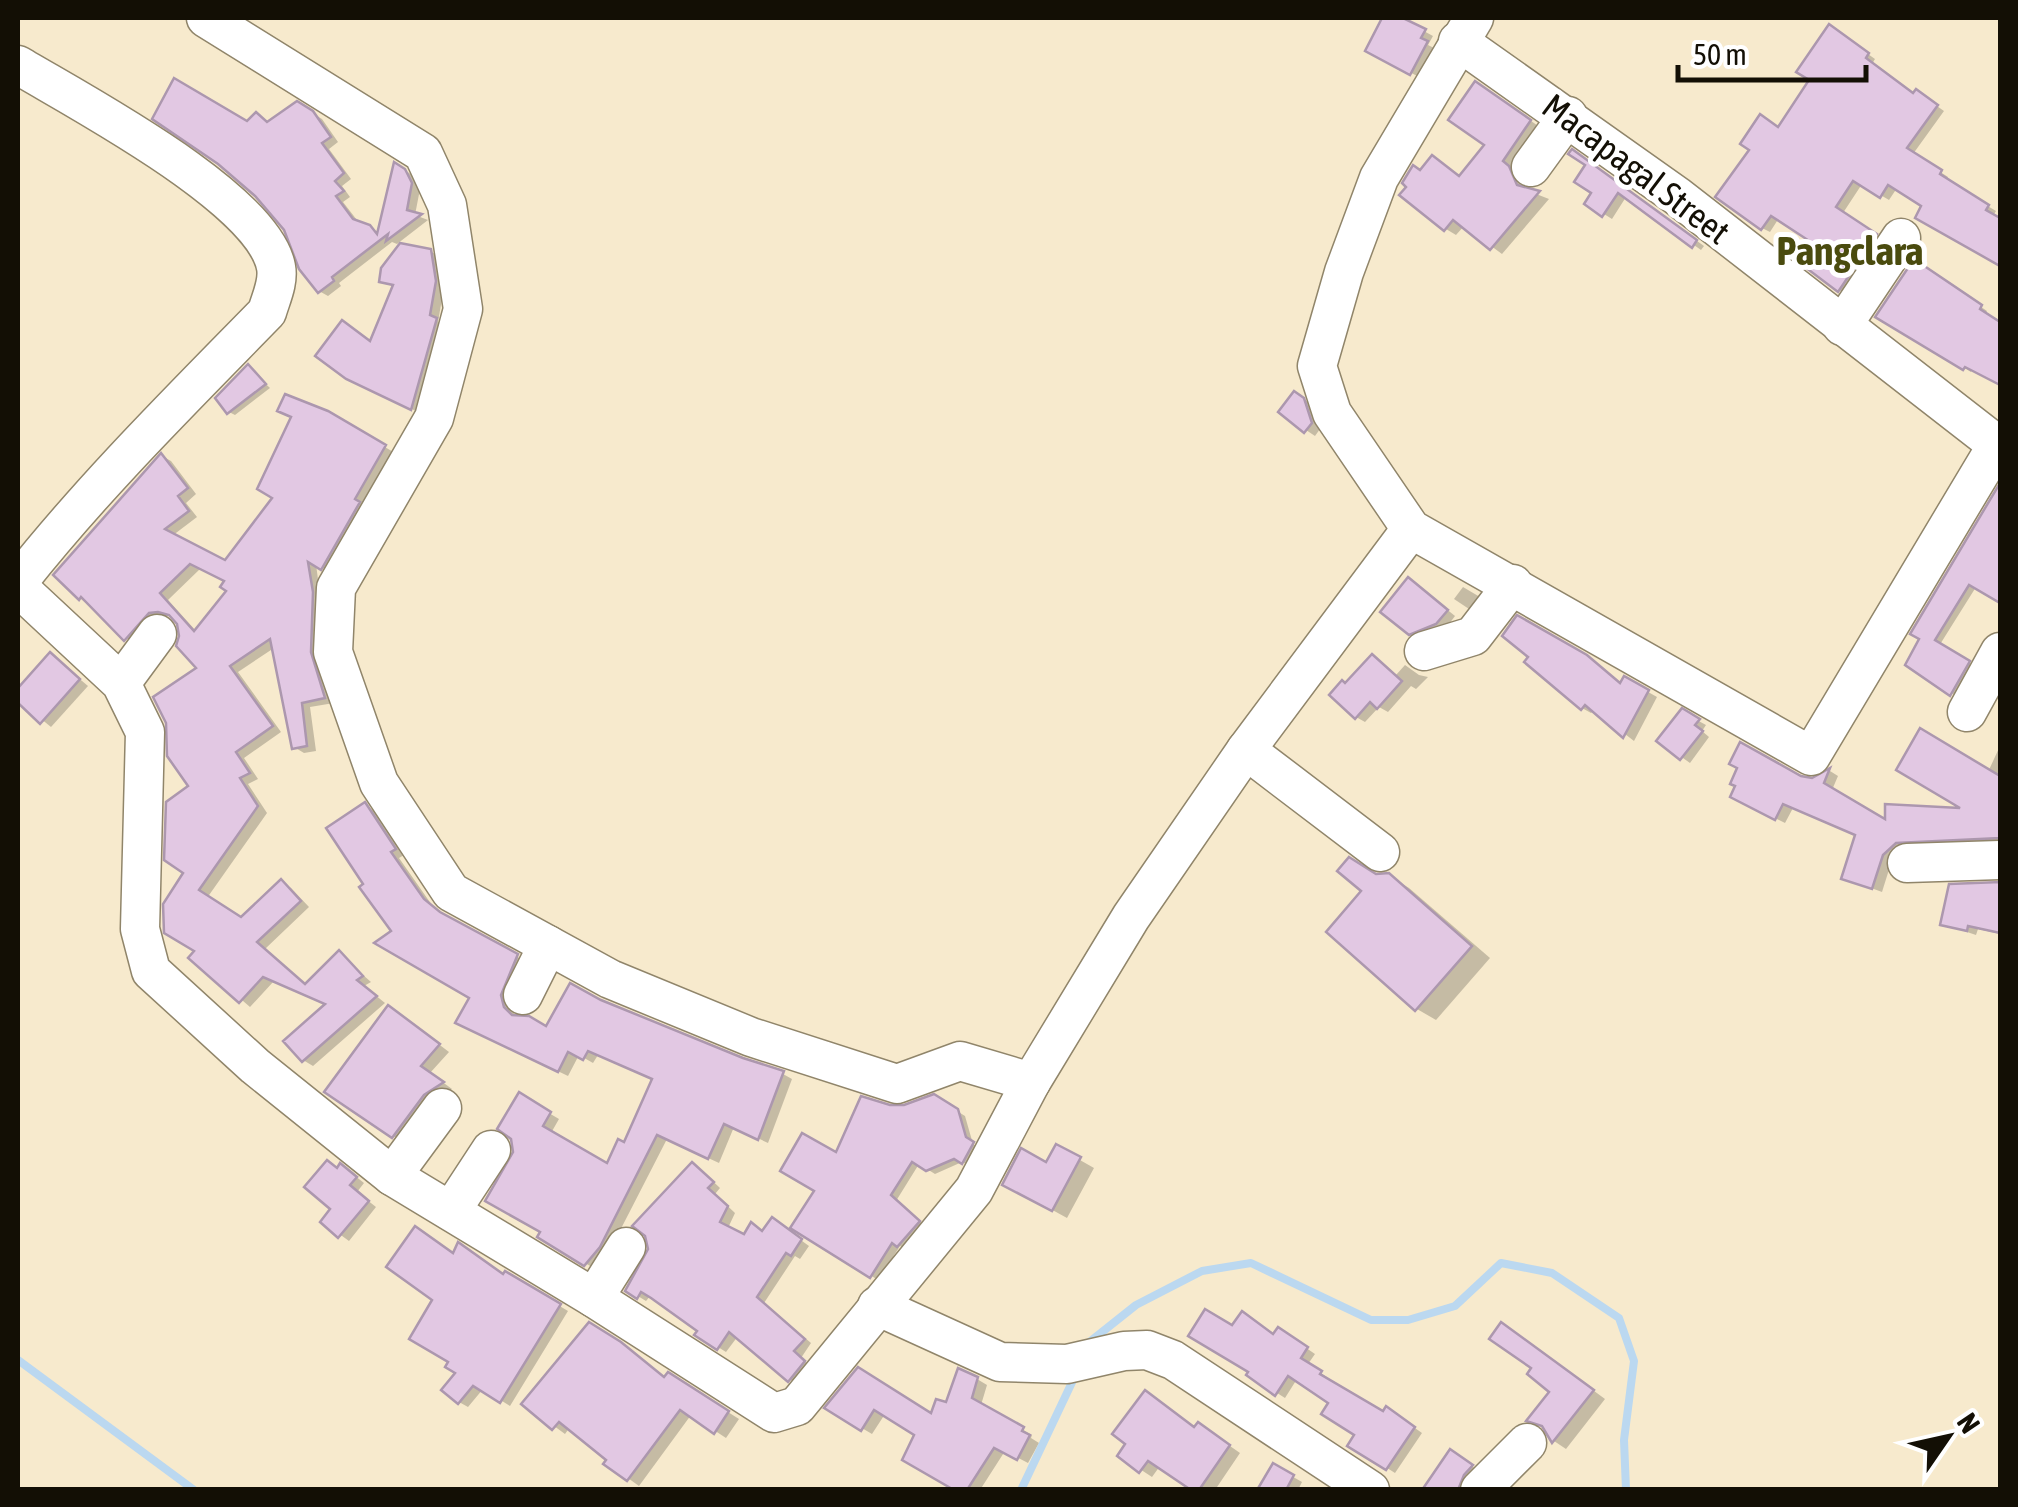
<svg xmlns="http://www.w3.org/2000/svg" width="2018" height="1507" font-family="'Asap Condensed',sans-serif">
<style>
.shadow{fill:#0003;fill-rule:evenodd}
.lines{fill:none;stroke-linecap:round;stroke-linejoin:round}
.stream{stroke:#bbd8f0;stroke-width:8}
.building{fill:#e2c8e3;stroke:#ac97ae;stroke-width:2.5;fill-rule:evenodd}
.minor-casing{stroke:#90856a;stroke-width:41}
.minor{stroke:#fff;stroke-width:38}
.labels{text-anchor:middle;stroke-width:10;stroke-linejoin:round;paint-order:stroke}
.street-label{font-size:35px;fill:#130f05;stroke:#fff}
.quarter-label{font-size:40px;font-weight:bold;fill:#4a4b0e;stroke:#fff}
</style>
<rect width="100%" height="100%" fill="#f7eacd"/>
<g class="shadow">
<path d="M1384,18H1410L1407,22L1433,36L1428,45L1434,48L1419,77L1368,50Z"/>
<path d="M1837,32L1875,59L1872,64L1914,96L1924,97L1944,111L1913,154L1948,177L1946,181L1996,211L1993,216L2000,221V263L1918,217L1925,205L1897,188L1889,200L1862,184L1843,213L1883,240L1847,294L1839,290L1817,244L1779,218L1770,232L1762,228L1779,130L1812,80Z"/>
<path d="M1487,90L1541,128L1512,169L1519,175L1526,190L1549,199L1502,254L1464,226L1456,235L1446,229L1403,195L1421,172L1461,178L1488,145Z"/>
<path d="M297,104L322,119L338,142L329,149L351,179L342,186L350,197L343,202L360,224L380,233L396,165L414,176L420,189L415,215L428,220L397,244L392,242L339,283L341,286L328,296L319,291L248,124H269Z"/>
<path d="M1580,157L1704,246L1701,250L1626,197L1612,219L1588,204L1595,193L1588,165Z"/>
<path d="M430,251L440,257L444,287L438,322L445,326L420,413L358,383L395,287L381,281Z"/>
<path d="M1921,266L1987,311L1985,315L2000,324L1994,334L2000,337V383L1972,369L1971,372L1879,316Z"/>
<path d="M248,367L270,388L235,415L229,412Z"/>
<path d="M1304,399L1313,406L1320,429L1315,436L1306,430Z"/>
<path d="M327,413L395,453L331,573L316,564L334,703L310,707L316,751L304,753L294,747L274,648L238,672L281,732L244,758L258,779L248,784L267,813L207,898L241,920L281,882L291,888L309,907L265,949L307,986L339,954L371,982L364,986L385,1003L313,1066L303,1060L329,1004L274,981L250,1007L192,957L198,951L186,873L200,668L179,623L170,616L159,617L135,645L80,598L162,456L171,461L196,494L186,503L197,517L172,536L226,564L275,497ZM201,568L228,581L229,590L197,632L168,600Z"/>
<path d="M2000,488V600L1976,587L1939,646L1974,666L1958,697L1908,664L1923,639L1914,633Z"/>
<path d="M1418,586L1455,616L1446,628L1420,639L1410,633Z"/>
<path d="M1463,587L1485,600L1475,613L1454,599Z"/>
<path d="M51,655L88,686L51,727L18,700V692Z"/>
<path d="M1373,657L1396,675L1405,665L1419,675L1428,677L1416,689L1411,686L1388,712L1379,707L1365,722L1356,717Z"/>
<path d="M1527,662L1622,685L1625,679L1657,697L1634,741L1594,710L1591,713L1582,708Z"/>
<path d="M1682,712L1706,725L1702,731L1709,737L1690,763L1659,741Z"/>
<path d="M2000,746V842L1892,860L1882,892L1844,878L1858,835L1793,808L1785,823L1742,802L1800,778L1812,781L1830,771L1838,776L1832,790L1887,823L1970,811Z"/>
<path d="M365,805L374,811L404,855L399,858L434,908L526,962L509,1002L516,1017L547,1029L600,1002L742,1060L783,1074L792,1079L768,1143L734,1127L719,1163L667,1139L609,1252L595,1269L541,1236L544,1231L516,1153L520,1096L559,1119L551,1133L608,1167L625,1145L655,1079L598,1055L593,1063L579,1055L568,1076L467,1027L472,997L394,932L367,884Z"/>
<path d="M1389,876L1409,888L1490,958L1436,1020L1417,1009L1329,932L1377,877Z"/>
<path d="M2000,885V934L1978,929L1976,935L1943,924L1951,887Z"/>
<path d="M399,1014L449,1052L430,1073L452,1089L435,1100L404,1142L393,1136Z"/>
<path d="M934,1097L965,1116L973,1144L979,1148L970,1166L962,1162L935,1174L919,1164L896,1201L925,1226L905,1249L900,1246L878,1280L794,1227L837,1156L890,1108H904Z"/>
<path d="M1057,1147L1094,1168L1067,1218L1005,1184L1047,1165Z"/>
<path d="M338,1170L350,1172L364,1183L357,1192L376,1207L349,1241L323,1222L334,1209Z"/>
<path d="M701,1170L720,1188L715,1194L735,1213L728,1228L745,1237L780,1225L809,1246L800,1259L795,1256L764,1303L811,1343L801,1358L812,1367L797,1385L738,1336L726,1352L697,1334L700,1330L651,1295L646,1301L628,1290Z"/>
<path d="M454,1255L504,1276L506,1274L568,1311L510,1406L483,1389L468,1407L459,1402L458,1373L452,1362L435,1299Z"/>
<path d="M1233,1328L1274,1336L1287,1335L1315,1354L1308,1364L1328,1378L1327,1380L1383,1414H1395L1422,1433L1395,1473L1351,1445L1358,1434L1331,1402L1297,1379L1285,1398L1249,1375Z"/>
<path d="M1514,1332L1605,1399L1566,1449L1554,1441L1546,1429L1529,1420L1553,1391Z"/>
<path d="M633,1352L666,1379L669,1375L739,1419L726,1438L691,1415L639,1486L607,1463L609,1460L570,1427L565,1434L524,1404Z"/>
<path d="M858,1370L933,1416L977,1379L987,1385L981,1405L1032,1435L1031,1438L1039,1443L1028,1463L1005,1451L980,1490H958L917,1434L885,1414L872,1434L828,1408Z"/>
<path d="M1196,1429L1210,1432L1240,1453L1215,1490H1195L1160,1466L1152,1477L1120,1456L1129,1443Z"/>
<path d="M1459,1457L1480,1472L1467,1490H1425Z"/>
<path d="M1274,1466L1302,1482L1298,1490H1260Z"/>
</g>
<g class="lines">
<g class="stream">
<path d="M1087,1344L1136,1305L1202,1271L1251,1263L1371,1320H1408L1455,1306L1501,1263L1552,1273L1619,1318L1634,1361L1624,1440L1626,1490"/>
<path d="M18,1360L194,1490"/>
<path d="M1021,1490L1075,1376"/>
</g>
</g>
<g class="building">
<path d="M1382,18H1403L1426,29L1421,38L1428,41L1410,75L1365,51Z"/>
<path d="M1829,24L1869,53L1866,58L1913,93L1916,89L1938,105L1907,148L1942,170L1940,174L1989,205L1986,210L2000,218V266L1915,218L1921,206L1888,185L1880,198L1853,181L1836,207L1877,234L1838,292L1801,264L1814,244L1771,216L1761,230L1715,197L1749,150L1740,144L1760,114L1778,127L1809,80L1796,72Z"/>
<path d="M174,78L247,121L256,112L267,122L297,101L313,111L331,137L322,143L344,173L335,181L344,191L336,196L353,219L370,225L377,234L394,162L405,169L412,183L407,210L422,214L386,241L388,234L332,277L334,281L318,293L299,269L284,230L255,196L218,164L152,119Z"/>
<path d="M1475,81L1531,120L1503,161L1509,166L1517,185L1540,191L1490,250L1453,220L1444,231L1399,195L1406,187L1402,183L1413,165L1420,170L1432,155L1459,176L1484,145L1448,120Z"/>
<path d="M1572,149L1697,240L1692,248L1618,193L1602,217L1584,204L1591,193L1574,182L1585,165L1568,154Z"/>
<path d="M400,243L431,249L436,281L430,315L437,318L411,410L346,379L315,356L342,320L370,341L393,285L379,282L381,268Z"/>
<path d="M1914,259L1982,305L1980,309L2000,322V385L1965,367L1963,370L1875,317Z"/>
<path d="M248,364L266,384L227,414L215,398Z"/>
<path d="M1294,391L1304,398L1312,423L1304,433L1278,412Z"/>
<path d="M285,394L328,411L386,445L355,499L360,502L321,570L308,562L313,592L311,652L325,698L302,703L307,746L292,749L270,639L230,666L273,726L236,752L250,773L240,778L258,806L199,890L241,917L281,879L301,901L257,942L305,984L339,950L363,976L357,980L377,996L302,1062L283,1041L325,1004L263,977L239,1003L188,958L194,951L164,933L163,904L183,873L164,860L166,802L188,786L167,756L166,723L153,697L196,668L176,646L179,636L177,624L169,615L158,612L149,613L124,641L81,597L79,600L53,575L161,453L188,488L178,496L189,511L165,529L225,560L272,498L257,489L291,417L277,411ZM190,564L224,581L220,587L226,591L194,631L160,593Z"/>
<path d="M2000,483V603L1969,585L1935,640L1970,661L1950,696L1905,665L1919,639L1910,634Z"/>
<path d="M1408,577L1448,610L1436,624L1409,635L1380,612Z"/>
<path d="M1517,615L1587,655L1620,683L1624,676L1649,690L1623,738L1585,705L1581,710L1524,662L1528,657L1502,636Z"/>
<path d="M50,652L80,679L40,724L18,703V688Z"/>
<path d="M1372,654L1402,681L1377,709L1370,702L1355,719L1329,695L1342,680L1345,683Z"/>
<path d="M1682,708L1700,719L1695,725L1703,731L1680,760L1656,741Z"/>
<path d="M1920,728L2000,776V838L1896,843L1883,855L1872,889L1841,879L1855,835L1783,804L1775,820L1730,797L1735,786L1730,784L1737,768L1729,764L1740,742L1801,776L1812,778L1830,768L1824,783L1885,819V804L1960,808L1896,770Z"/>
<path d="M365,802L396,849L391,852L424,899L440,912L518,954L501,995L504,1007L512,1015L529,1016L546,1026L570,983L601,1000L743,1058L784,1071L758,1140L724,1124L708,1159L657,1135L600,1247L584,1266L537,1237L540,1232L485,1201L513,1152L511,1139L497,1129L519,1092L551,1112L543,1126L607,1163L618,1139L624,1142L652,1079L588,1051L583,1060L568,1052L558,1072L455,1023L469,998L374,943L391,931L359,887L363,884L326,828Z"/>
<path d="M1349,857L1376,874L1389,873L1472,946L1415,1011L1326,932L1361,891L1337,871Z"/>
<path d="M2000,882V933L1968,926L1967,931L1940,925L1949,884Z"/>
<path d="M388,1005L440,1044L421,1066L444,1082L424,1095L392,1138L324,1092Z"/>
<path d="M934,1094L958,1109L966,1137L974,1142L962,1164L954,1159L926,1171L912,1162L891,1195L920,1221L897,1247L892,1243L870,1278L790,1228L814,1191L780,1171L802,1133L836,1152L861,1096L890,1105H904Z"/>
<path d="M1056,1144L1081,1157L1052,1211L1002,1185L1021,1148L1046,1162Z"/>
<path d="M327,1160L337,1168L340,1163L357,1177L350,1185L369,1201L338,1238L320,1222L330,1209L304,1187Z"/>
<path d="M692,1162L714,1182L708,1188L728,1206L720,1222L744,1234L751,1222L762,1231L772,1217L802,1239L791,1256L786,1253L757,1297L805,1339L794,1351L805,1361L788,1382L729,1332L717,1350L694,1335L697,1331L651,1298L641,1292L637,1299L625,1291L648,1249L645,1236L632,1226Z"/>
<path d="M415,1226L453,1253L458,1242L503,1274L505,1271L561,1304L500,1403L473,1386L458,1404L441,1390L455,1373L445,1367L448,1362L409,1339L432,1300L386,1267Z"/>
<path d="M1205,1309L1232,1325L1242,1311L1273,1334L1278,1327L1308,1347L1301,1358L1322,1371L1320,1374L1383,1411L1386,1406L1415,1427L1386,1470L1347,1446L1354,1435L1321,1414L1328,1403L1288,1376L1275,1396L1246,1375L1248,1372L1188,1336Z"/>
<path d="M589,1322L621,1342L664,1377L668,1372L729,1411L714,1434L680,1410L627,1481L603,1464L606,1460L559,1422L552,1430L521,1404Z"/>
<path d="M1501,1322L1594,1390L1552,1443L1542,1426L1526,1421L1549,1392L1527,1374L1531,1368L1489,1339Z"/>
<path d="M858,1367L931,1413L936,1399L946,1402L958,1368L978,1377L972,1398L1024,1427L1022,1431L1030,1435L1017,1460L994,1448L967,1490H954L902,1460L914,1435L874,1410L861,1431L824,1408Z"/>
<path d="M1145,1390L1194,1427L1198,1422L1230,1445L1199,1490H1191L1148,1461L1139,1473L1117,1456L1125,1444L1112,1434Z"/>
<path d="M1450,1449L1473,1465L1464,1475L1458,1490H1422Z"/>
<path d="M1273,1463L1294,1475L1286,1490H1257Z"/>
</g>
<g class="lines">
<g class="minor-casing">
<g id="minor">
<path d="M206,18L423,153L447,205L463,309L434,418L336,588L333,652L379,783L451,892L610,979L751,1037L897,1084L960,1061L1031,1082"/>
<path d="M1474,18L1379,178L1344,272L1317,366L1332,413L1411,529L1811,756L1997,445"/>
<path d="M1458,41L1677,196L2000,447"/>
<path d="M18,65C78,101 263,198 276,267C279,282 271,298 267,312C181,400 94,486 18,582"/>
<path d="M1531,167L1568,116"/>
<path d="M1842,326L1901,238"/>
<path d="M18,587L121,683L145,732L140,929L151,971L255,1066L392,1176L594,1298L774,1413L797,1406L974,1190L1031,1082L1131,917L1246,750L1411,529"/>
<path d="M1424,651L1473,636L1513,584"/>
<path d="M121,683L157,634"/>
<path d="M1967,712L2000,652"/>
<path d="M1246,750L1380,852"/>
<path d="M1907,863L2000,860"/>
<path d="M523,995L548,945"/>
<path d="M392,1176L442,1108"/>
<path d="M451,1211L491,1150"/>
<path d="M594,1298L626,1247"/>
<path d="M877,1306L1000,1362L1067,1364L1124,1351L1147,1350L1173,1360L1370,1490"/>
<path d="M1480,1490L1527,1443"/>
</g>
</g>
<use href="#minor" class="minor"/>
</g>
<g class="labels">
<g class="street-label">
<text transform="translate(1636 169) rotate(37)" y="12">Macapagal Street</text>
</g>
<g class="quarter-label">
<text x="1850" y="265">Pangclara</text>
</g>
</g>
<rect width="2018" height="1507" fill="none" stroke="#130f05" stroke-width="40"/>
<g transform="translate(1948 1437) rotate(56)" stroke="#ffffff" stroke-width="8" paint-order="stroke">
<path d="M0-8L18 38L0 25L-18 38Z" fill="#130f05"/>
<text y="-15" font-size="28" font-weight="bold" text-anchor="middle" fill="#130f05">N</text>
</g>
<path d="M1678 65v15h188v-15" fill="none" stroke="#130f05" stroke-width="5"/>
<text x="1693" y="65" font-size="30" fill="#130f05" stroke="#ffffff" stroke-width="8" paint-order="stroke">50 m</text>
</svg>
